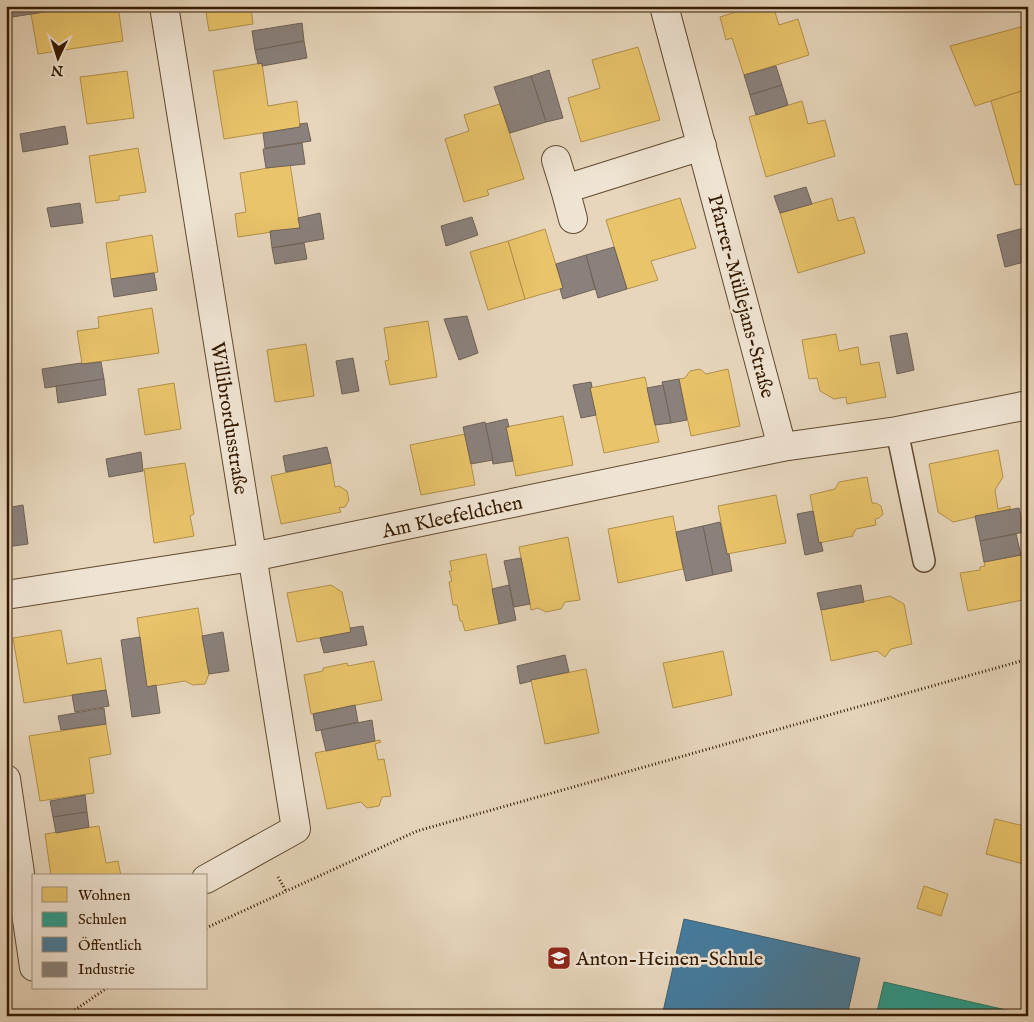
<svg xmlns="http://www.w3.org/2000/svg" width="1034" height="1022" font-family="'IM FELL English',serif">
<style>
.homes{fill:#e9c46a;stroke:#b3914a}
.schools{fill:#2a9d8f;stroke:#2d7664}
.public{fill:#457b9d;stroke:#405e6e}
.industry{fill:#8a817c;stroke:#706257}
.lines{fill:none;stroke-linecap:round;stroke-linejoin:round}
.lane-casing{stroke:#61492f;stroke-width:24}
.street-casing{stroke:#61492f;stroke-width:30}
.path{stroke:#341a00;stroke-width:3;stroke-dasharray:1 2.5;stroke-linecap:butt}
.lane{stroke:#efe4d3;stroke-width:21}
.street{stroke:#efe4d3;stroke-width:28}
.labels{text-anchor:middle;stroke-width:5;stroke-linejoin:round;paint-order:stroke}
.street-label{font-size:20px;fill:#341a00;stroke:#efe4d3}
.poi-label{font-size:20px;fill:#341a00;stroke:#efe4d3;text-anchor:start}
</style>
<rect width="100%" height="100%" fill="#e7d6bc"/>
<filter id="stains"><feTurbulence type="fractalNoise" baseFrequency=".004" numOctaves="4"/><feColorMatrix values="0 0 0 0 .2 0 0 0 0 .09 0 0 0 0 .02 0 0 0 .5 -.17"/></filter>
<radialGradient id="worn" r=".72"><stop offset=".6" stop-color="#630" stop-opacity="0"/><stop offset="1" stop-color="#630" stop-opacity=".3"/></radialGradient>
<g class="homes">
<path d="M69,6H118L123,41L38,54L31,14L69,8Z"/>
<path d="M205,6H255V8H251L253,24L209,31Z"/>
<path d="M755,6H773L779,25L798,19L809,55L744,75L732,38L726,40L720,17Z"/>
<path d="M1028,25V89L975,106L950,46Z"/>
<path d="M638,47L660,120L581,142L568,98L600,88L592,60Z"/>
<path d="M262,63L268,106L297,101L300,127L224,139L213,71Z"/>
<path d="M127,71L134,118L87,124L80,77Z"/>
<path d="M1028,89V183L1015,185L991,101Z"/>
<path d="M802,101L808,124L825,120L835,156L766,177L749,117Z"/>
<path d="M500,104L524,179L487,190L489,195L464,202L445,139L469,131L464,115Z"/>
<path d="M138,148L146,192L119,196V200L96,203L89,156Z"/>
<path d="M290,164L300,228L238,237L235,214L246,212L240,173Z"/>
<path d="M680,198L696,248L651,261L658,280L627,289L606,220Z"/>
<path d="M832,198L838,221L854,217L865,253L798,273L780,213Z"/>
<path d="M545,229L563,288L525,299L508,241Z"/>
<path d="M152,235L158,272L111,279L106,243Z"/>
<path d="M508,241L525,299L488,310L470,252Z"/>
<path d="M152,308L159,353L82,364L77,331L99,328L98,317Z"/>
<path d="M428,321L437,377L390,385L385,361L389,360L384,328Z"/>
<path d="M836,334L839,351L858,347L861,365L879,362L886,397L847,404L846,397L834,399L820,391L817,378L809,379L802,340Z"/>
<path d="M306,344L314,396L275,402L267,350Z"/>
<path d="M700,369L706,374L728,369L740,426L691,436L679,379L685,378L690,371Z"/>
<path d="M645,377L659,442L604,453L590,388Z"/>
<path d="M174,383L181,429L145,435L138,389Z"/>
<path d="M563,416L573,465L516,476L506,427Z"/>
<path d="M465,434L475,485L421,495L410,445Z"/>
<path d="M998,450L1003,477L995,490L998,509L1010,506V509L953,522L938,512L929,464Z"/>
<path d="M185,463L194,514L190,516L194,536L154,543L144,469Z"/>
<path d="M331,463L335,487L339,486L347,491L349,500L345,507L339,508L341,512L281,524L271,476Z"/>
<path d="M867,477L872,503H876L881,506L883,514L879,518L875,519L876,525L856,529L853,534V536L819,543L810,495L835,489L839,482Z"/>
<path d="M776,495L786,543L727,554L718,506Z"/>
<path d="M673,516L683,569L618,583L608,529Z"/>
<path d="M568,537L580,600L565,602L561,609L546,612L538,608L531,610L519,547Z"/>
<path d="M486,554L499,624L465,631L462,621H460L457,605H453L449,582L452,581L449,571H452L450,561Z"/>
<path d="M1021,555L1028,590V599L968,611L960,573L980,570V567L985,566L984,562Z"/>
<path d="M331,585L342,592L351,632L297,642L287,593Z"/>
<path d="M890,596L904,604L912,644L891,649L885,657L877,651L831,661L821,610Z"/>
<path d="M198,608L209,674L205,684L193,685L185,681L147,687L137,618Z"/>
<path d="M61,630L67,664L101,658L106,690L24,703L13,638Z"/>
<path d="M723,651L732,695L673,708L663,663Z"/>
<path d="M374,661L382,700L311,714L304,675L323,671V668L347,663L348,666Z"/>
<path d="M586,669L599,733L545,744L531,680Z"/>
<path d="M106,724L111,754L89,758L94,793L40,801L29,736Z"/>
<path d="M380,740L381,742L375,744L378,760L384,759L391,796L382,797L379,806L367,808L361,802L327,809L315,753Z"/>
<path d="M995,819L1028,827L1027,865L986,854Z"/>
<path d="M99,826L106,863L118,861L121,876H51L45,834Z"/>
<path d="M924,886L948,894L941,916L917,908Z"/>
</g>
<path class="schools" d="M884,982L1028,1015V1016H876Z"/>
<path class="public" d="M684,919L860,958L847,1016H662Z"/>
<g class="industry">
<path d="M6,6H69V8L6,18Z"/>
<path d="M302,23L304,41L255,50L252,31Z"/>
<path d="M304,41L307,58L262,66V63L258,64L255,50Z"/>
<path d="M776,66L782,85L750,95L744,75Z"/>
<path d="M549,70L563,118L546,122L531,76Z"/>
<path d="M531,76L546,122L510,133L494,87Z"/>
<path d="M782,85L788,105L756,115L750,95Z"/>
<path d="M307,123L311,141L265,148L263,133L300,127V124Z"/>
<path d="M65,126L68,144L23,152L20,134Z"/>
<path d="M302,143L305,164L266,168L263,149Z"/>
<path d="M806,187L812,204L780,213L774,196Z"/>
<path d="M80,203L83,223L51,227L47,208Z"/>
<path d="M320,213L324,239L272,248L270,231L300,228L298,218Z"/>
<path d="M472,217L478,235L446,246L441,226Z"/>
<path d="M1028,227V261L1005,267L997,235Z"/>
<path d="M304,243L307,259L275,264L272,248Z"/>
<path d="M614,247L627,289L598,298L586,255Z"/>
<path d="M586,255L595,289L563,299L560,289L563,288L556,264Z"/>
<path d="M154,273L157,290L114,297L111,279Z"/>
<path d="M467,316L478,353L459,360L444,319Z"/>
<path d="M907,333L914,370L897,374L890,336Z"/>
<path d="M353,358L359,391L342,394L336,361Z"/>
<path d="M101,362L104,379L45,388L42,369L81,363L82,364Z"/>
<path d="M104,379L106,395L58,403L56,386Z"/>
<path d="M679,379L687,420L671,423L662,382Z"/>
<path d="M591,382L592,387L590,388L596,415L581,418L573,385Z"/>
<path d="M663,385L671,423L655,425L647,388Z"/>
<path d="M507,419L509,427H506L513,461L493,464L485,424Z"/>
<path d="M485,422L493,460L471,464L463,427Z"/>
<path d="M327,447L331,463L286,472L283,456Z"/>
<path d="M141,452L143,471L109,477L106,459Z"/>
<path d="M23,505L28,544L6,547V508Z"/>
<path d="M1019,508L1024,532L980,541L975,516Z"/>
<path d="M813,511L819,543L821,542L823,551L805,555L797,514Z"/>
<path d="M720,522L727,554H729L732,571L713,575L703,526Z"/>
<path d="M703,526L713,575L686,581L676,532Z"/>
<path d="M1016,534L1021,555L984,562L980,541Z"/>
<path d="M521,558L530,604L514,607L504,561Z"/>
<path d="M509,585L516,620L499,624L492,589Z"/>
<path d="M861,585L864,602L821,610L817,593Z"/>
<path d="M363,626L367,645L324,653L320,638L351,632L350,628Z"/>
<path d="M223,632L229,671L209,674L202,636Z"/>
<path d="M140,637L147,687L156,685L160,713L132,717L121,640Z"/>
<path d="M565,655L569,672L531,680V681L520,684L517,666Z"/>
<path d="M106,690L109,706L75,712L72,695Z"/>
<path d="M355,705L358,722L316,731L313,714Z"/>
<path d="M104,708L106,724L61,730L58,716Z"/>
<path d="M372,720L375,741L326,751L321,730Z"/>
<path d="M85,795L87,812L53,817L50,801Z"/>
<path d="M87,812L89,827L56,833L53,817Z"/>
</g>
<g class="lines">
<g class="lane-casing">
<path id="lane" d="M897,431L924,561"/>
</g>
<g class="street-casing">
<g id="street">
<path d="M164,6L296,829L206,879"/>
<path d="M664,6L782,447"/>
<path d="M556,160L565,189"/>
<path d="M573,219L565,189L702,146"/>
<path d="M6,595L252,557L782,447L897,431L1028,405"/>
<path d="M6,779L34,967"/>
</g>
</g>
<g class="path">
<path d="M278,877L286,891"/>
<path d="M206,928L417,831L1028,659"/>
<path d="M66,1016L107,988"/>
</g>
<use href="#lane" class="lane"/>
<use href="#street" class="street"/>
</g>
<defs>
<g id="school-square" transform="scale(1.25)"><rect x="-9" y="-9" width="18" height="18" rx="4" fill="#8f2418" stroke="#efe4d3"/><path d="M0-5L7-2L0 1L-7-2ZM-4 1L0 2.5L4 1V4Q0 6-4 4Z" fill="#fff"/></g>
</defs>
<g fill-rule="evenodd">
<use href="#school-square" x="559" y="958"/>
</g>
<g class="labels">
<g class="street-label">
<text transform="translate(742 296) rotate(75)" y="7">Pfarrer-Müllejans-Straße</text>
<text transform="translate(230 418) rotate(81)" y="7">Willibrordusstraße</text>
<text transform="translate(452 516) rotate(-12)" y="7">Am Kleefeldchen</text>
</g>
<g class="poi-label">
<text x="576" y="965">Anton-Heinen-Schule</text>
</g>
</g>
<rect width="1034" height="1022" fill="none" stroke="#e7d6bc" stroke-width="25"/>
<rect x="8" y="8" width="1019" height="1007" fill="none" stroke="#341a00" stroke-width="2.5"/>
<rect x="12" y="12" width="1009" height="997" fill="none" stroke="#341a00"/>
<rect x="32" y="874" width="175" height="115" fill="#efe4d3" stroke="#a4937f"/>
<rect x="42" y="887" width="25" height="15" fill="#e9c46a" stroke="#a4937f"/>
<text x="78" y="900" font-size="15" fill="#341a00">Wohnen</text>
<rect x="42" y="912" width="25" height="15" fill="#2a9d8f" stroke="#a4937f"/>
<text x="78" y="924" font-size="15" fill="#341a00">Schulen</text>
<rect x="42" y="937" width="25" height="15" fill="#457b9d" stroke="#a4937f"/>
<text x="78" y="950" font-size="15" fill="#341a00">Öffentlich</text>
<rect x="42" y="962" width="25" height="15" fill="#8a817c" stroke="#a4937f"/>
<text x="78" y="974" font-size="15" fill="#341a00">Industrie</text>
<g transform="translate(58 58) rotate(184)" stroke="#efe4d3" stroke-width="4" paint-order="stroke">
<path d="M0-4L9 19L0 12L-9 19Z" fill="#341a00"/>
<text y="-8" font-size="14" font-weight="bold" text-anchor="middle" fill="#341a00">N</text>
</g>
<rect width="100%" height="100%" filter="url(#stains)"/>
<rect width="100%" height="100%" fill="url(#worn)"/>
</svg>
